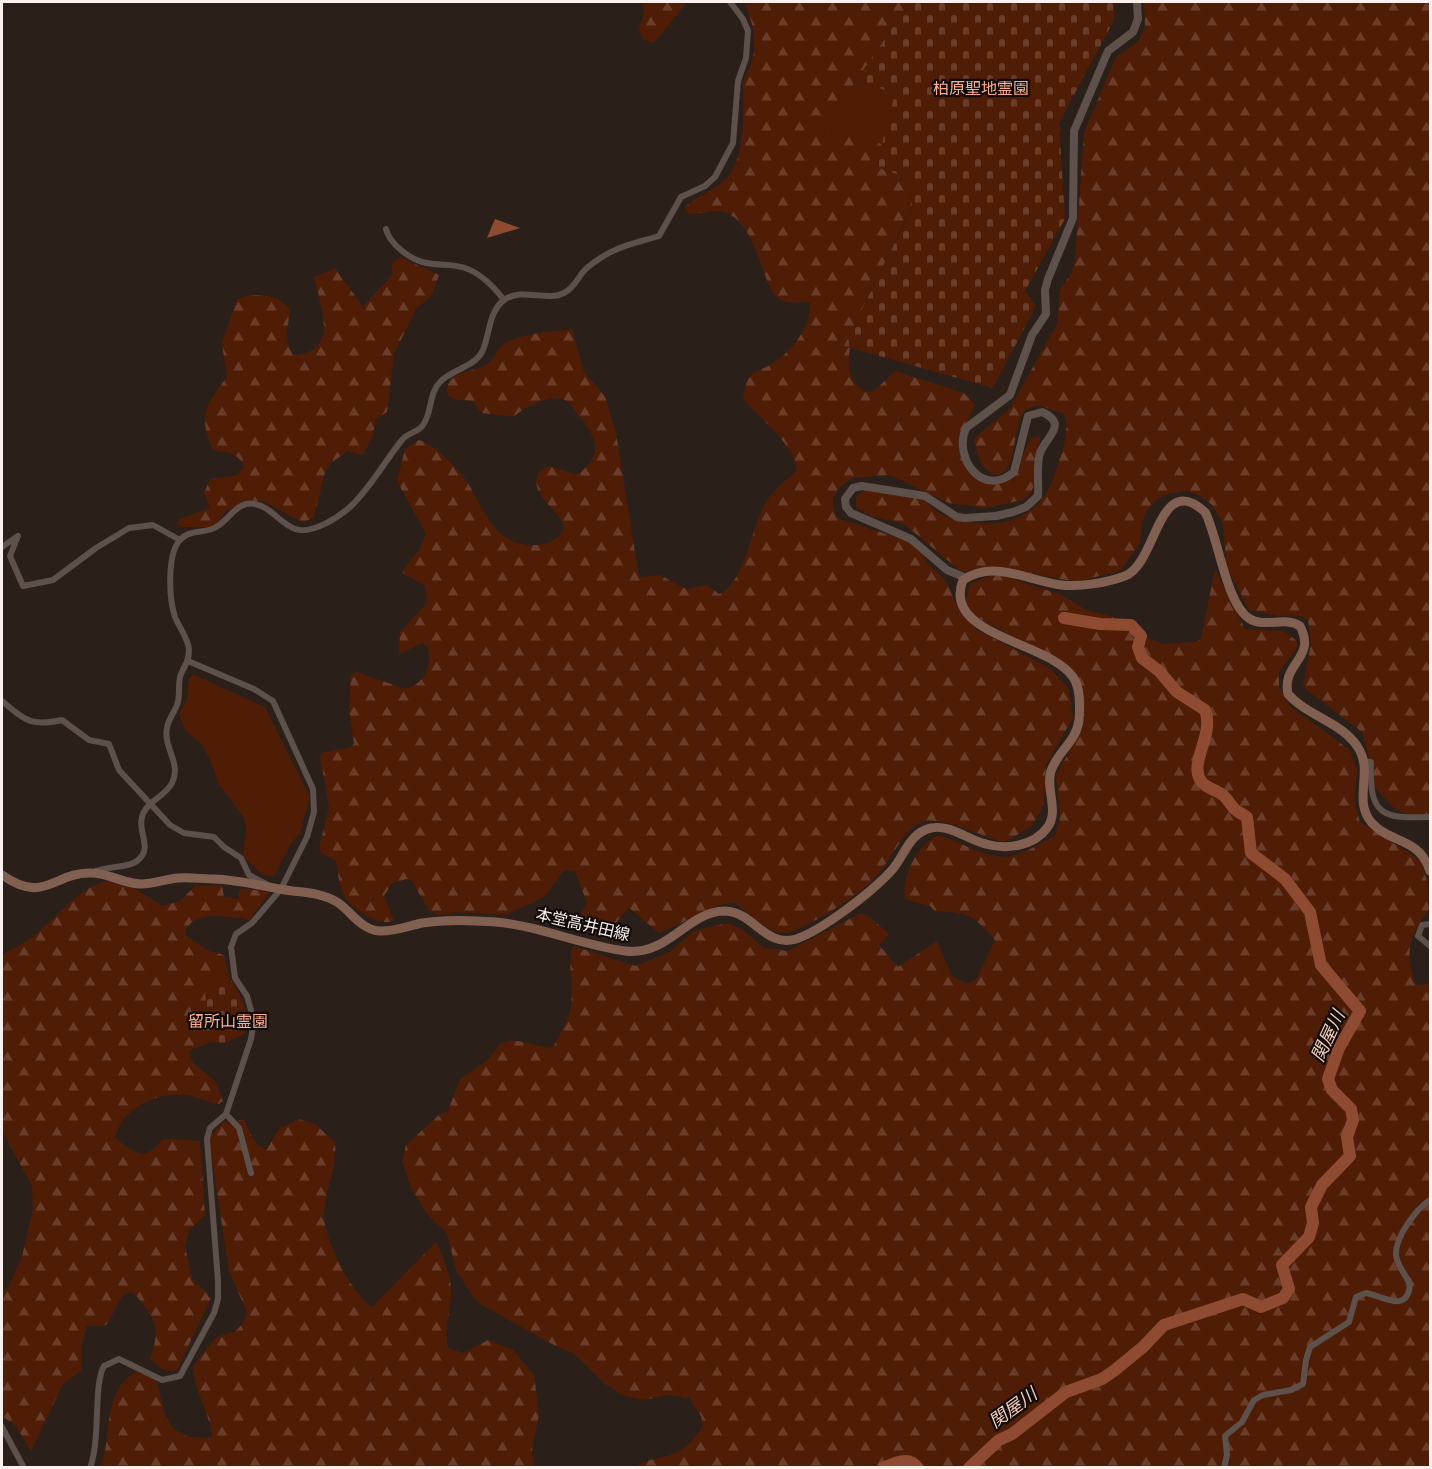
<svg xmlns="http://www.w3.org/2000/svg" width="1432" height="1469" font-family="'Noto Sans','Noto Sans JP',sans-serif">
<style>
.grass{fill:#4f1c05}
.forest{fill:url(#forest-firs)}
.cemetery{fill:url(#cemetery-stones)}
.water{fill:#8e4b31}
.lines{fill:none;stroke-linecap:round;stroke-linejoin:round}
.river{stroke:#8e4b31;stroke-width:12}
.minor{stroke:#5e504a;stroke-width:6}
.tertiary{stroke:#5e504a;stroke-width:8}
.secondary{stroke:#816052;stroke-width:9}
.labels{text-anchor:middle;stroke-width:4.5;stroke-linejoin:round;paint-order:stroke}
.park-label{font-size:16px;fill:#fdad8f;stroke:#100a08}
.street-label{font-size:16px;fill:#faf1ee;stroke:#100a08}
.water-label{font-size:18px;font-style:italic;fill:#f7cebe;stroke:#100a08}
</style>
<defs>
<pattern id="forest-firs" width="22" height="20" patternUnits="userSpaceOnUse" patternTransform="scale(1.5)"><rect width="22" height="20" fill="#4f1c05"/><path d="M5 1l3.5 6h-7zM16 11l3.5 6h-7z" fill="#693d2a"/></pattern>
<pattern id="cemetery-stones" width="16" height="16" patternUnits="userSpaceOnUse" patternTransform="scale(1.5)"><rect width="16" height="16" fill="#4f1c05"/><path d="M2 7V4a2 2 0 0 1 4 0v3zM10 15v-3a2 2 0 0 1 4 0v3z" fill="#693d2a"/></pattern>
</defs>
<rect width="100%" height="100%" fill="#2b1f1a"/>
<g class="grass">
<path d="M856,81L895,93L882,144L823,129Z"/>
<path d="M193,674L265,707L310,797L300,834L292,842L274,876L263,875L243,857L246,828L244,817L220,786L208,756L202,745L185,730L179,714L187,699L189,678Z"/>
</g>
<g class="forest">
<path d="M643,2H687L654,43L643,39L639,29L644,13Z"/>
<path d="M744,2H910L823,129L882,144L876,167L911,178L912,207L844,346L850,348C847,369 848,377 864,392L874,391L895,371L964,393L975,405L962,432V460L971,475L991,483L1012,477L1031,438L1041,436L1035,462L1036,478L1031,493L1023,500L986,508L949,503L890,475L852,478L839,488L833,497V508L837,518L911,542L922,554L927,563L946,581L959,611L976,629L1051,669L1069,689L1073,718L1046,765L1044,802L1040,812L1032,826L1005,842C980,837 951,818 925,821C906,824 888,865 874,879C861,893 802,933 784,933C768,933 746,911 734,902L720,905L659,933L629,908L612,927L620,937L617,942L582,930L580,916L587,903L575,871L564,870L544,897L506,915L458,912L438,915L428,909L412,881L407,879L392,883L384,896L394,921C378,927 350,908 343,894C339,885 338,871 336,861L321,853L319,848L329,807L320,756L323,752L349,748L354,744L349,709L351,675L356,672L406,689C426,683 432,665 428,647L422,643L399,654L400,632L427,603L425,586L401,572L419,550L426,534L397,481L405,449L419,440C432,444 448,459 458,470C483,497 487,547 536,545C544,544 556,541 561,534C576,516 522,497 540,471L549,466L576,475C613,452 588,425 567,401C550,392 526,407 513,417L482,413L472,401L453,399L448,396C442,371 472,373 486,365C495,359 497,349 504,344C518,334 555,331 572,329L584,372L605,396L616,433L639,577L660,575L686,589L707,585L719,594C744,586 753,521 767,500C774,489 788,479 797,470C793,443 761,419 743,399C745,390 745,380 753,373C758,370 765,368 770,365C791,353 811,328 810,303C799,300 788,306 778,298C762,286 759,230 729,214C715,207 701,216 687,213L685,207C703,190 725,190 736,163C745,139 743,110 743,85C743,78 749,71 751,64C758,42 753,22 744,2Z"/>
<path d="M1144,2H1430V815L1421,821L1395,809L1371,784V765L1362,732L1303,687L1311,643L1308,620L1298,615L1278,616L1249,610L1226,565L1223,523L1211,504L1197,494L1187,491L1167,494L1157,499L1146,512L1142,522L1140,543L1121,570L1077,582L998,567L962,572L904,524L871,516L856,507V497L865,490C881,492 900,492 915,496C926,499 932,510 941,514C990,533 1040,526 1056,471C1061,452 1071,433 1064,414L1038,405C1032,407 1026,409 1022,414C1013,427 1016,484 991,473C980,467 977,451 974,440C984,426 999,421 1010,408L1057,324L1060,290L1072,272L1075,261L1084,133L1116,57L1138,42L1145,27Z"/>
<path d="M400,257L439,275L432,295L416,309L394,354L387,412L376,419L373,436L363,455L347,451L330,464L325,472L314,517L305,522L300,521L261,500L227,510L213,527H182L177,524L180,519L210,508L204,493L210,479L238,475L244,467C238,452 229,453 213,450C198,415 205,406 227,377L222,344L237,299C253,292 279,293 290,310C288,325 284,341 293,355C340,354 321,306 314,277L335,268L363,307L392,275V264Z"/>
<path d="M1215,569L1245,629L1284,631L1297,641L1298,646L1279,672V688L1291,707L1350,750L1357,770L1354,801L1360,822L1420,860L1427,881L1429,909C1409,937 1404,952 1416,985L1430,984V1467H635C645,1459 659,1459 671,1455C686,1449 694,1439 703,1426L701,1416L689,1398L667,1395L645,1400L624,1396L605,1384L573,1353L554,1345L482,1305L474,1298L456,1270L447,1233L427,1214L411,1188L402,1161L406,1145L438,1116L448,1111L460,1079L490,1058L500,1044C518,1034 535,1050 554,1046C559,1034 569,1020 571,1007C574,987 567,964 573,946L635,966L668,953L694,931L727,923L742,929L764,948L788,951L861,913L870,917L889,934L879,945L898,967L937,941L952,976L966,983L976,980L995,940C972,914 970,913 935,911L930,906L905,899C901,878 918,842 939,835C961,841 987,861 1012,856C1026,853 1042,842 1055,836L1060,819L1056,775L1083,728L1081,684L1067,664L974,616L966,602L970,584L995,574H1005L1021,582L1062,595L1086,610L1113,617L1147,638L1163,644L1195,642L1201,639Z"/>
<path d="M113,880L124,882L163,906L180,901L195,886L222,885L224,897L238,899L240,889L270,891L250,920C232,917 195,909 186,930V936L209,951L224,955L229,976L222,970L209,1026L212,1042L192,1049L189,1053L193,1063L215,1081L223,1101L219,1104C208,1103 198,1096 187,1095C158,1091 121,1108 115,1138C126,1146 140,1161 153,1149C157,1146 159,1142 164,1139L200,1141L205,1215L189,1230L185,1246L192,1278L211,1298L177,1370L172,1372L162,1369L150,1359C162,1326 154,1317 133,1292L123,1294L108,1323L104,1326H87L81,1348L82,1370L63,1384L31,1451L16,1426L2,1416V1292L8,1288L22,1257L33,1209L32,1186L2,1131V955C12,949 24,943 34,936C59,916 80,884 113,880Z"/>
<path d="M299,1119L315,1124L335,1142C338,1167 325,1189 324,1214C324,1240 351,1293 372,1307L436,1242C443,1257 449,1270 451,1287C452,1308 444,1327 448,1348L463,1353L488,1340L513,1350L534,1375L539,1415L532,1448L534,1467L100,1468C114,1436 100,1392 136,1372L156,1377C165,1415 165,1442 212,1437C209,1408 195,1396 193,1366L216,1337L236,1331L244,1322L247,1312L229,1271L209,1139L223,1122L244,1120C249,1131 255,1147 267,1149L279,1129Z"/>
</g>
<g class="cemetery">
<path d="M910,2H1115L1114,20L1059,123L1065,219L1025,291L1036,306L993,388L844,346L912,208L911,179L876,167L895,93L856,81Z"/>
<path d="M222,970C236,983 254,1015 244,1034L226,1043L212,1042L205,994Z"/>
</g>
<path class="water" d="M495,219L520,228L487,238Z"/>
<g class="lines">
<g class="river">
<path d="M883,1468C894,1463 909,1455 918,1468"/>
<path d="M969,1468L999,1440L1012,1434L1066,1392L1102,1379L1115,1370L1143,1347L1164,1325L1243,1299L1261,1307L1283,1298L1289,1289L1282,1265L1309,1237L1313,1223L1311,1207L1322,1185L1350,1156L1347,1137L1353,1120L1351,1109L1332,1090L1328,1079L1339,1048L1360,1011L1321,965L1310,912L1285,879L1251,853L1247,817C1229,807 1236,809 1224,796C1217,789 1206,789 1201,781C1188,763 1215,735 1205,710L1177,692L1159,671L1142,658L1138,647L1141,636L1131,625L1100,624L1064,618"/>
</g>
<g class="minor">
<path d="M386,229C389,244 412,261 427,263C440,266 452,263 465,268C480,273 494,287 504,300"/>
<path d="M2,547L18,536L10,556L23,586L53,580L96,548L129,528L153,525L180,540"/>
<path d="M2,701C25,720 30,727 62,720L89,740L109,744L119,770L170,825L184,833L214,837L224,847L241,858L249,875L266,884"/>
<path d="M1363,761L1371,762C1369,815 1381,819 1430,817"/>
<path d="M92,873C106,865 126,869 137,861C154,847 137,833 142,817C146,801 165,797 172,783C182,763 163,748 167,728C168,720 174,713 177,705C181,695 177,683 181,674C185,665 189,661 189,650C189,640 179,627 175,617C169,599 167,556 179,541C188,530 200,533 212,529C228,524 235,500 255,504C271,507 281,524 295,529C312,535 339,517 351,506C371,487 385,461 402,440C407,433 419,432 423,425C432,413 429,393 440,382C451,370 474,367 482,352C490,336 488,312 504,300C522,287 547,302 564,293C576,287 578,275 588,267C614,246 630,245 659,236L681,197L705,186L715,177L733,143L738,81L746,58L748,31L743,19L730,2"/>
<path d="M1430,924L1422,925L1418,936L1430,946"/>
<path d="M226,1114L239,1128L251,1173"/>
<path d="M2,1427L24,1468"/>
<path d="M90,1468C101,1439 93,1385 104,1366L119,1359L162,1380L180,1376L214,1313L218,1299V1281L207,1139L210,1128L226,1114L251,1039L254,1021L247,996L235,978L231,947L236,934L252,923L281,889L307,837L314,812L313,789L273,701L254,689L188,661"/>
<path d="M1224,1468L1227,1455L1225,1436L1242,1422L1254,1400L1263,1395L1291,1390L1303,1384L1306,1360L1310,1347L1349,1322L1356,1297L1366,1293C1383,1296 1407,1314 1410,1285C1406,1274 1397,1266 1396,1255C1395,1237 1416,1209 1430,1200"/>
</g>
<path class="tertiary" d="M966,578L947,570L911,539L851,513L846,507L845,499L853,488L862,486L925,496L957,517L965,518L996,516L1013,512L1026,507L1038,496C1039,482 1036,466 1040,453C1046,437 1069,424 1042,412L1028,416L1014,472C982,499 953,457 966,428L1010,395L1032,335L1046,314L1045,290L1048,279L1073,218L1074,131L1108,51L1133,32L1138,19L1137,2"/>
<path class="secondary" d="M2,875C44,905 54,872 91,873C109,873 124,884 141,884C153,884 166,879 178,878C190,877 203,879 215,879C238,880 257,885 280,889C299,893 319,891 337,902C351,911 360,929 379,931C392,932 408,926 422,923C446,919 471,920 496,922C540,926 581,945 625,951C668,957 687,911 725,911C754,912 765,948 796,939C823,930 873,891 892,870C905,855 909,833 931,828C950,824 968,840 986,844C1006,850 1034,846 1047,828C1060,811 1045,789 1051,771C1057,752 1077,741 1079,720C1080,707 1081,688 1073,677C1048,641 941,636 963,580C995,559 1028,581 1061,585C1080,587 1106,583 1125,576C1157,564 1158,469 1205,512C1218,536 1226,605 1250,619C1265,628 1285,616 1300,626C1317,659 1281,663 1288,694C1308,717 1346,723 1360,751C1372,774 1353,802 1372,823C1391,844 1419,837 1430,871"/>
</g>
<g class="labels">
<g class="park-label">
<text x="981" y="94">柏原聖地霊園</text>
<text x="228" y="1027">留所山霊園</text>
</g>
<g class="street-label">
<text transform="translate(583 924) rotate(13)" y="6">本堂高井田線</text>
</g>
<g class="water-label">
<text transform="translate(1328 1036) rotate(-65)" y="6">関屋川</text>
<text transform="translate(1013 1408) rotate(-36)" y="6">関屋川</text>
</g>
</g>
<rect width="1432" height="1469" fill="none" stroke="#faf1ee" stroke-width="6"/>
</svg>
